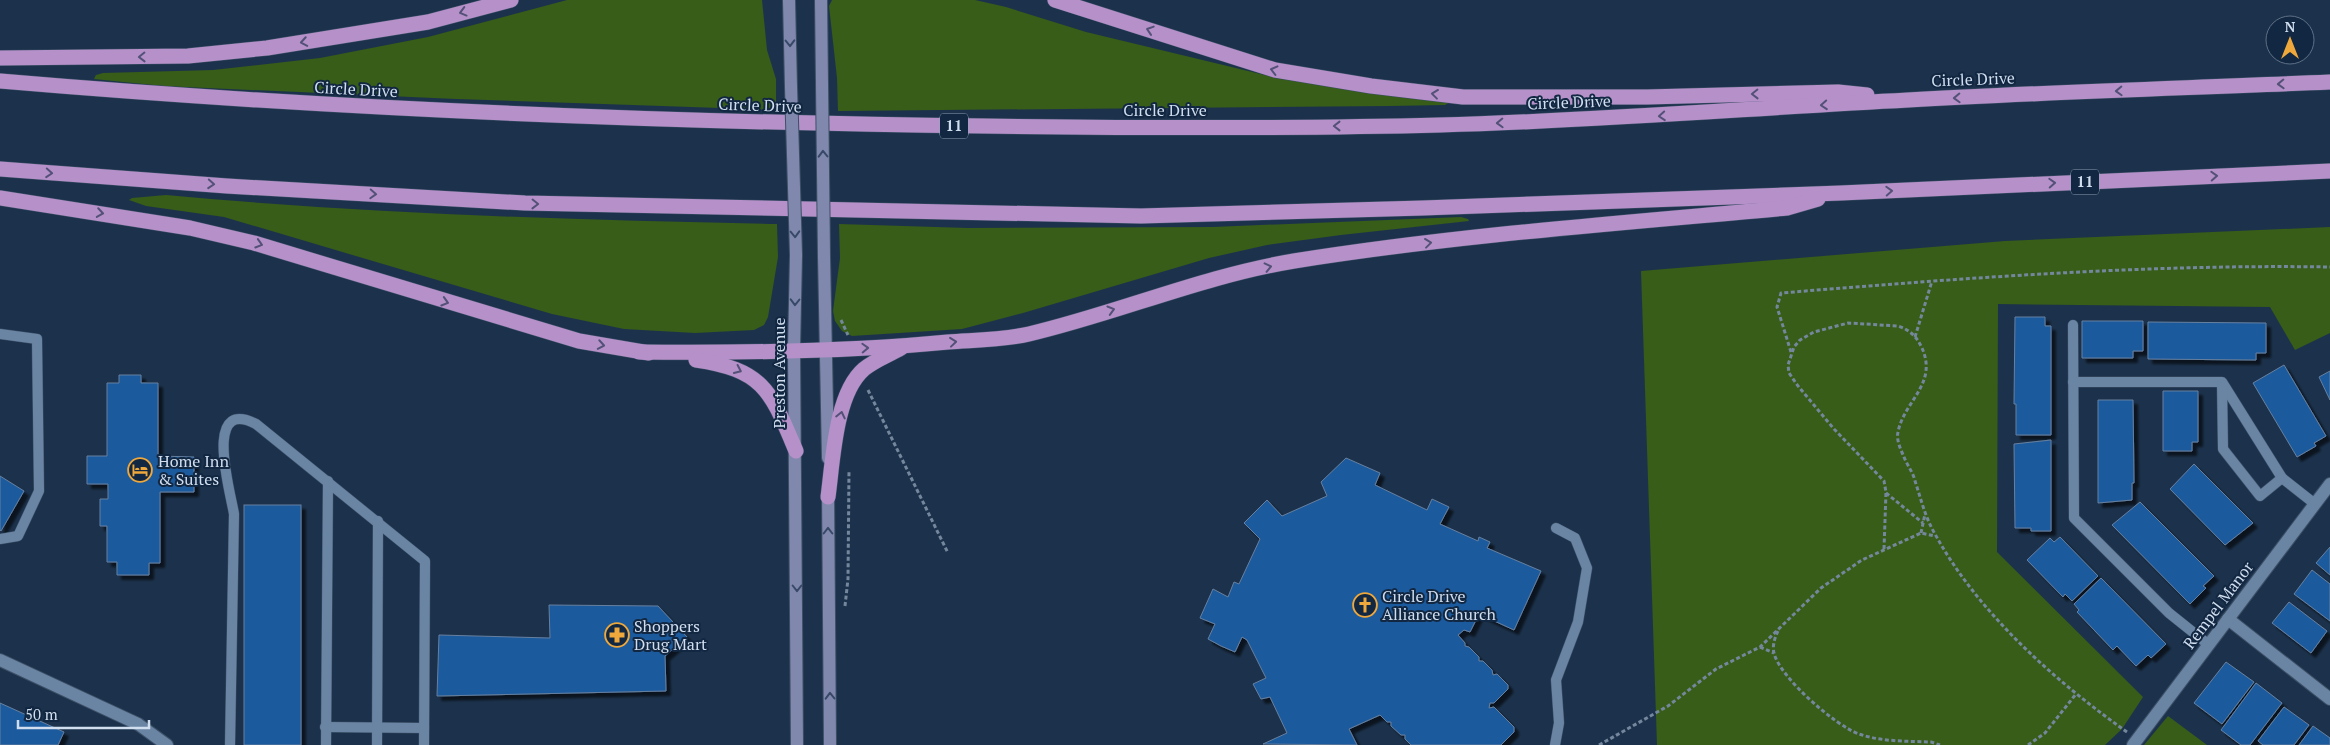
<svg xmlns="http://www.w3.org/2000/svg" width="2330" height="745" font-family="'PT Serif',serif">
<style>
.green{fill:#375d18}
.building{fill:#1c5a9e;stroke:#67809f;filter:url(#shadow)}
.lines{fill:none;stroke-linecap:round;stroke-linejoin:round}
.lane-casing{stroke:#3d5066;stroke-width:11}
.street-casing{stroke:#3d5066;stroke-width:14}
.secondary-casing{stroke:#3d5066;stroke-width:14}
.highway-casing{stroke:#3d5066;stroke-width:16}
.path{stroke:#75879c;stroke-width:3;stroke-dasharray:4 2.5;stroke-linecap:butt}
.lane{stroke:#6a84a3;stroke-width:10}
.street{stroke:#6a84a3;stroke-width:12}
.secondary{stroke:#8088ae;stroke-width:12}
.highway{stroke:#b590c9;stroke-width:15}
.secondary-bridge-casing{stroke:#3d5066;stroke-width:14;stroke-linecap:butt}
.secondary-bridge{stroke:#8088ae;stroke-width:12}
.oneway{stroke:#535177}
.oneway2{stroke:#384967}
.labels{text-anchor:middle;stroke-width:4;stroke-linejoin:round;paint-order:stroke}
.shield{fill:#122741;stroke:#97a7bb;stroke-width:1}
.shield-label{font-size:15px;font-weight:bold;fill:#d0deef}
.street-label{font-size:16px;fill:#d0deef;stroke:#122741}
.poi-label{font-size:16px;fill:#d0deef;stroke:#122741;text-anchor:start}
</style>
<defs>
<filter id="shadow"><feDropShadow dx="4.5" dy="4.5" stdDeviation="1" flood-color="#0009"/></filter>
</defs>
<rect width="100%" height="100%" fill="#1c324c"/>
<g class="green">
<path d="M567,0H762L767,50L776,79V110L456,99L163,86L94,79L96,75L103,73L213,70L320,58L428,37Z"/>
<path d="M832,0H975L1006,7L1086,32L1281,79L1450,102L1445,105L1390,106L838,111L837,78L829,6Z"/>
<path d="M166,195C369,214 574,220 777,224L778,257L768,317L764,325L754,330L695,333L624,329L552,314L224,217L146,206L129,200L132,198Z"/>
<path d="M1461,217L1468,219L1469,221L1341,235L1267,245L1209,258L1023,313L962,329L852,336L842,331L835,321L833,311L840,258L839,224L968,228L1213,227Z"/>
<path d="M2330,227V333L2295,350L2270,307L1998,304L1997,552L2143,697L2122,729L2105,745H1657L1641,271L2005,241Z"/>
<path d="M2168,716L2207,745H2144Z"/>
</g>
<g class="building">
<path d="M2015,317H2045V326H2051V435H2016V404H2014Z"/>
<path d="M2082,321H2143V351H2133V358H2082Z"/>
<path d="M2148,322L2266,323V353H2256V360L2148,359Z"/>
<path d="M2284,365L2326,436L2314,443L2316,446L2297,457L2253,383Z"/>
<path d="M2330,371V400L2319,377Z"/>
<path d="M119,375H141V383H158V456L194,457V492H160V563H149V575H117V562H107V526H100V499H108V484H87V456H107V383H119Z"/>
<path d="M2163,391H2198V442H2192V451H2163Z"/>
<path d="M2098,400H2133L2134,483H2132V500L2098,503Z"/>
<path d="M2051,440V531H2031V528H2015L2014,444Z"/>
<path d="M1346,458L1380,473L1375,485L1427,510L1432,499L1449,507L1440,524L1478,541L1479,537L1490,542L1487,548L1541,571L1514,630L1479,614L1470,632L1464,630L1458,635L1465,643V646L1469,647L1479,657V661H1483L1492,670L1493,675L1497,674L1508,685V689L1494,703H1490L1489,708L1494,707L1514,727V732L1501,745H1411L1405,739V735H1401L1391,726V722H1387L1380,715L1349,729L1357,745L1263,744L1287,733L1270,697L1261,699L1253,684L1266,678L1247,640L1242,637L1235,652L1221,646L1208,639L1215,624L1200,618L1213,589L1228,597L1234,582L1239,584L1260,539L1244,523L1267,500L1282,516L1327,496L1321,482Z"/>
<path d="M2194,464L2253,523L2225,545L2170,489Z"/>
<path d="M0,476L24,491L1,531L0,530Z"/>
<path d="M2140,502L2214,576L2203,586L2206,588L2190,604L2112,525Z"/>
<rect x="244" y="505" width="57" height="240"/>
<path d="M2060,537L2098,576L2072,601L2065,594L2063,597L2027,560L2050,538L2054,542Z"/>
<path d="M2330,547V575L2316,563Z"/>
<path d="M2312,570L2330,584V621L2294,594Z"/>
<path d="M2101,578L2166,644L2151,658L2148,655L2136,666L2117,646L2113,650L2077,612L2079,610L2074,604Z"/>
<path d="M2289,602L2327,631L2311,653L2272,623Z"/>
<path d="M549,605L658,606L687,637L665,656L666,691L437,696L439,635L550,638Z"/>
<path d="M2226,662L2254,682L2222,724L2194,703Z"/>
<path d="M2256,683L2282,703L2250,745H2241L2221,730Z"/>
<path d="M0,703L64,732L58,745H0Z"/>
<path d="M2284,707L2309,725L2294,745H2263L2258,741Z"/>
<path d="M2313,726L2330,738V745H2299Z"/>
</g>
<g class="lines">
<g class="lane-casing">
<g id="lane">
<path d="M2073,325L2074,518L2169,613L2209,645"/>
<path d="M0,334L37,339L39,491L18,536L0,539"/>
<path d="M2073,382H2222L2282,478L2315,504"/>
<path d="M2222,384L2223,449L2260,496L2282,478"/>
<path d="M325,727L424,728"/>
<path d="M230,745L234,514C231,494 202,396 256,424L425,561L424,745"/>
<path d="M326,745L328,481"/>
<path d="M377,745L378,521"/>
<path d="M1555,745L1559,723L1556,680L1578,622L1587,568L1575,538L1556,528"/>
</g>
</g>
<g class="street-casing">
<g id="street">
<path d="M2228,619L2330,699"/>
<path d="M0,660L138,724L167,745"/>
<path d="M2133,745L2330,484"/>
</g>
</g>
<g class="secondary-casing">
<g id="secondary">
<path d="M789,0L791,87"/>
<path d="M821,0L822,84"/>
<path d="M796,255L794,349L797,745"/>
<path d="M824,256L828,458"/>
<path d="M828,488L830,745"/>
</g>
</g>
<g class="highway-casing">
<g id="highway">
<path d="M1055,0L1275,70L1371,86L1463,97H1647L1838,92L1867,95"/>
<path d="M0,58L188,56L267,48L428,22L511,0"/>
<path d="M0,81C327,109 655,122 983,126C1135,128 1288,129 1440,125C1597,121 1752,108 1908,100C2049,92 2190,88 2330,82"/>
<path d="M0,169L227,186L525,203L1141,216L1423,208L1841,193L2330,171"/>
<path d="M0,198L190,228L254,243L579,341L649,353"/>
<path d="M639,352C741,353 847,352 948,342C975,340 1004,340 1029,334C1118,313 1203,276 1294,261C1457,235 1622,223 1787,208L1818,199"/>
<path d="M696,360C765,370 771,392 796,451"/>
<path d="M828,497C833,461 835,394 864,369C875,360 889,355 901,348"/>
</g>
</g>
<g class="path">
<path d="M841,320L848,335"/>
<path d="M1915,337L1932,281"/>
<path d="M1791,352L1777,307L1781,293C1964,278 2147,264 2330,267"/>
<path d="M868,390L948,553"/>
<path d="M1886,493L1923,523"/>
<path d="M1921,533L1925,514"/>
<path d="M1884,549L1886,492L1884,481L1834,429L1798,386L1789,373L1788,365L1794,347L1800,340L1814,332L1848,323L1898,326C1910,330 1917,337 1922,348C1938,384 1904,401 1898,432C1896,440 1901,450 1904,457C1907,465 1913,472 1915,481C1921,499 1925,517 1935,534C1978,613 2055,681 2127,732"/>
<path d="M845,606L848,579L849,470"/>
<path d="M1778,631C1775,637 1772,646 1774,653C1780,678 1836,726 1859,734C1882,742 1907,741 1931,742L1940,745"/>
<path d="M1760,647L1774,653"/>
<path d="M1599,745L1668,706L1716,669L1760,647L1821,588L1862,560L1921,533L1935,536"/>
<path d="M2028,745L2045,733L2076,694"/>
</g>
<use href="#lane" class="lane"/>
<use href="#street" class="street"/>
<use href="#secondary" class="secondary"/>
<use href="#highway" class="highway"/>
<g class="secondary-bridge-casing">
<g id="secondary-bridge">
<path d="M822,84L824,256"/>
<path d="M791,87L796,255"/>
</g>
</g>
<use href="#secondary-bridge" class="secondary-bridge"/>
</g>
<defs><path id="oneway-chevron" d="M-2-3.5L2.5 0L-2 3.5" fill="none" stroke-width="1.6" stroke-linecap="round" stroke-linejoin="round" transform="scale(1.25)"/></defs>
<g class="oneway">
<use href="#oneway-chevron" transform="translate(463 12) rotate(165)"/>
<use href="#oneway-chevron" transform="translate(1150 30) rotate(-162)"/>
<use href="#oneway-chevron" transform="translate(304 42) rotate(170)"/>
<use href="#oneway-chevron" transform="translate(142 57) rotate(179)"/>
<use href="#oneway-chevron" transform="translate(1274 70) rotate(-166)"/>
<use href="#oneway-chevron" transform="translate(2281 84) rotate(178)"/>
<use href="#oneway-chevron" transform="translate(2119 91) rotate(178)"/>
<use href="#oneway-chevron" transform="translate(1435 94) rotate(-173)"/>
<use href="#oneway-chevron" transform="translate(1755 94) rotate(179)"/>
<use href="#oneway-chevron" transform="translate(1957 98) rotate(178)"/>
<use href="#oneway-chevron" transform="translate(1824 105) rotate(176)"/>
<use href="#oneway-chevron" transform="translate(1662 116) rotate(176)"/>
<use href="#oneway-chevron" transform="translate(1500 123) rotate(178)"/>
<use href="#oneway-chevron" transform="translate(1337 126) rotate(180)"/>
<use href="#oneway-chevron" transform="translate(49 173) rotate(4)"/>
<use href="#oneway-chevron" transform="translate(2214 176) rotate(-3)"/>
<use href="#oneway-chevron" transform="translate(2052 183) rotate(-3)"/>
<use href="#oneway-chevron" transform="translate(211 184) rotate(4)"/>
<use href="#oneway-chevron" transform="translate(1889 191) rotate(-3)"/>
<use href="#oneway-chevron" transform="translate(373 194) rotate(3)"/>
<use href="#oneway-chevron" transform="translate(535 204) rotate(1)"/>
<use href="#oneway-chevron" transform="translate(100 213) rotate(9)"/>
<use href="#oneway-chevron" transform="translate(1428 243) rotate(-7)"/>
<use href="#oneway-chevron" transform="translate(259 244) rotate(17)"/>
<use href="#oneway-chevron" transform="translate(1268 267) rotate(-13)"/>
<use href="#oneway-chevron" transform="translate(445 302) rotate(17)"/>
<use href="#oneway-chevron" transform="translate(1111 310) rotate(-16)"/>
<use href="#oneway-chevron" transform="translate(953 342) rotate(-6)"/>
<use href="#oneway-chevron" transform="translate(601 345) rotate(10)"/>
<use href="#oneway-chevron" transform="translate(865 348) rotate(-2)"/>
<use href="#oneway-chevron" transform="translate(738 370) rotate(25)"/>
<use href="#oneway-chevron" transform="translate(841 415) rotate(-77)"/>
</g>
<g class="oneway2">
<use href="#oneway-chevron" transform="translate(790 43) rotate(89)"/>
<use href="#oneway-chevron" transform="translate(823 154) rotate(-91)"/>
<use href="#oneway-chevron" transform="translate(795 234) rotate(88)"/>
<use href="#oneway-chevron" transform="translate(795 302) rotate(91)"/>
<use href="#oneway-chevron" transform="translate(828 531) rotate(-90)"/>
<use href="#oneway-chevron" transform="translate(797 588) rotate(90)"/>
<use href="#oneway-chevron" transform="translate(830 696) rotate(-91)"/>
</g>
<defs>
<g id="hotel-ring" transform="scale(1.25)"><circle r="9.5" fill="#122741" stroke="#eea83c" stroke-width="1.5"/><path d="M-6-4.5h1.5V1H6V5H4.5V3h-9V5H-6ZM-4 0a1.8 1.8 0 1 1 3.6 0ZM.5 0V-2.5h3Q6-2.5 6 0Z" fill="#eea83c"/></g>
<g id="church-ring" transform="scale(1.25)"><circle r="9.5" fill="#122741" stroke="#eea83c" stroke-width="1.5"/><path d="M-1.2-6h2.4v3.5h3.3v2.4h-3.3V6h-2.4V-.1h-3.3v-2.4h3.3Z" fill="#eea83c"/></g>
<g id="pharmacy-ring" transform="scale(1.25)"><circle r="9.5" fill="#122741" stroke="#eea83c" stroke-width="1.5"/><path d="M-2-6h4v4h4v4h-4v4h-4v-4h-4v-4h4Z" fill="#eea83c"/></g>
</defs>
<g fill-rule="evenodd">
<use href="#hotel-ring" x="140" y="470"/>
<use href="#church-ring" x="1365" y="605"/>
<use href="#pharmacy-ring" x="617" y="635"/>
</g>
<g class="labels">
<g class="shield">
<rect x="940" y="113.5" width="28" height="25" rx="4"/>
<rect x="2071" y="169.5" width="28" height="25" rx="4"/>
</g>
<g class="shield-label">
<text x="954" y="131">11</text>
<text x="2085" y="187">11</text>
</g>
<g class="street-label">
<text transform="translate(1973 79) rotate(-2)" y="6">Circle Drive</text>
<text transform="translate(356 89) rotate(3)" y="6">Circle Drive</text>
<text transform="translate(1569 102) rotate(-2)" y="6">Circle Drive</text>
<text transform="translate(760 105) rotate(2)" y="6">Circle Drive</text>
<text x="1165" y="116">Circle Drive</text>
<text transform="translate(779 373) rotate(-90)" y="6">Preston Avenue</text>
<text transform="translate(2218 605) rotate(-53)" y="6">Rempel Manor</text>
</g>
<g class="poi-label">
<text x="158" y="467">Home Inn<tspan x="158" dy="18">&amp; Suites</tspan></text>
<text x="1382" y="602">Circle Drive<tspan x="1382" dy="18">Alliance Church</tspan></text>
<text x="634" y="632">Shoppers<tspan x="634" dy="18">Drug Mart</tspan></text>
</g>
</g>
<g transform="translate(2290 40)"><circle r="24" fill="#122741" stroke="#5e7087"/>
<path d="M0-4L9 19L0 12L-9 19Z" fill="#eea83c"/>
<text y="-8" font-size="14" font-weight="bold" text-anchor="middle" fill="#d0deef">N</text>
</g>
<path d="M18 720v8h131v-8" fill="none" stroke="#d0deef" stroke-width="2.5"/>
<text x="25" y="720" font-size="15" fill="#d0deef" stroke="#122741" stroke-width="4" paint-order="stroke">50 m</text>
</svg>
